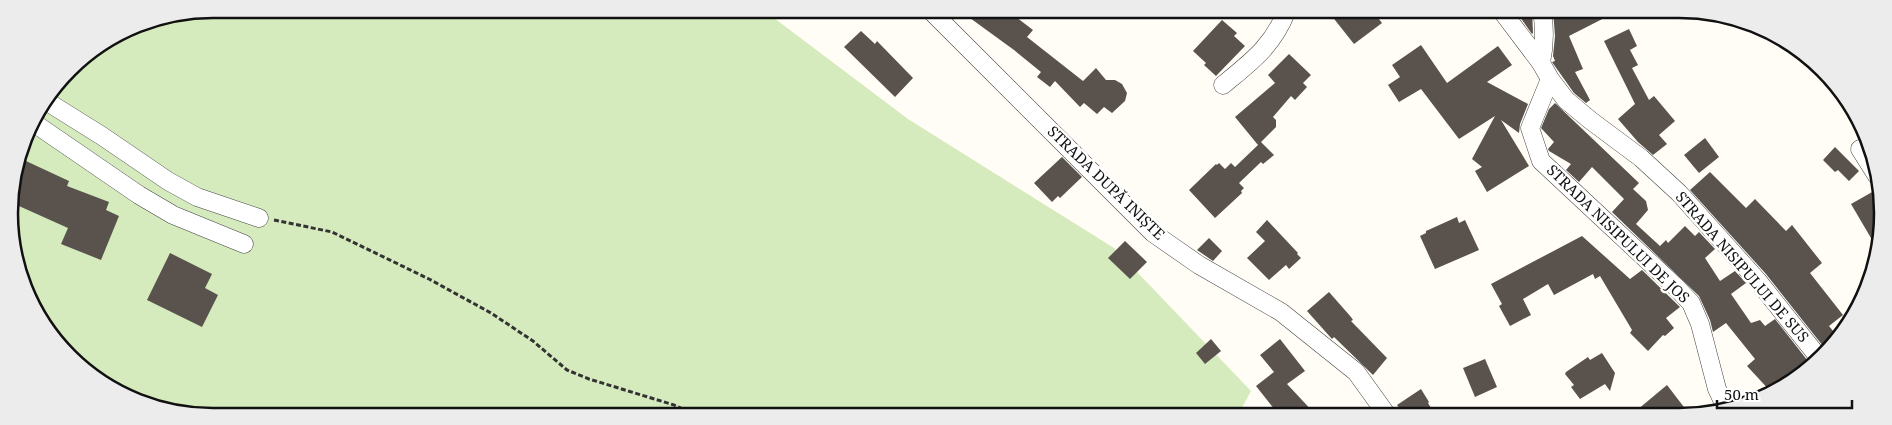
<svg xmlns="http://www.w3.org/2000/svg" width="1892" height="425" font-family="'Noto Serif',serif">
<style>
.green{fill:#d5ebbd}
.building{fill:#5a524d}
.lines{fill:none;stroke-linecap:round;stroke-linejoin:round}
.minor-casing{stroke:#444;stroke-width:19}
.path{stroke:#333;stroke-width:3;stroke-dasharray:5 2.5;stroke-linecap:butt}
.minor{stroke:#fff;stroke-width:18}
.labels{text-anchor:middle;stroke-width:5;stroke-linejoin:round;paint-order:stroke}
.street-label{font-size:15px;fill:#111;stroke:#fff}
.rim{fill:none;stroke:#111;stroke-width:2.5}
</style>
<rect width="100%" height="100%" fill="#fffdf5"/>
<path class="green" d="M213,9H757L770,15L908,119L1114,248L1251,391L1238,415L186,414L110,389L51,337L19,278L9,199L30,122L78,60L135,24Z"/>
<g class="building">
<path d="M959,10H1007L1033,30L1027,37L1083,81L1096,68L1106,80H1115L1122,84L1127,93L1125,101L1112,113L1104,107L1097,114L1084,103L1080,107L1055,81L1050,87L1037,77L1041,72L1014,50Z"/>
<path d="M1327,10H1372L1382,23L1354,44Z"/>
<path d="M1515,10H1532L1533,33L1532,34Z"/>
<path d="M1553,10H1620L1569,36L1583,69L1575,72L1590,100L1586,103L1574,93L1552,62L1555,61L1553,56L1555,36Z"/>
<path d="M1222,20L1237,33L1234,36L1245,46L1216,76L1204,65L1206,63L1193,51Z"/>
<path d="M1629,29L1637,46L1630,50L1638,65L1632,68L1649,100L1654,96L1675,121L1659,135L1667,144L1653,155L1638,142L1618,119L1635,104L1604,41Z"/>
<path d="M861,31L875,44L877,41L913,78L895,97L844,47Z"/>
<path d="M1421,45L1447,83L1498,46L1512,65L1487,82L1528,104L1520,124L1519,133L1501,120L1529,166L1487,192L1475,171L1482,167L1472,159L1495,116L1459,139L1421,89L1399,102L1388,85L1400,77L1392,65Z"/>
<path d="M1289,54L1311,75L1303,83L1307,87L1295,100L1291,96L1273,117L1276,120V127L1261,142L1274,155L1263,164L1261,162L1239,183L1244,188L1241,191L1242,193L1215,218L1189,190L1216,164L1217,165L1219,163L1225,169L1231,163L1235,167L1258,145L1235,117L1275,83L1268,75Z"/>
<path d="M1555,103L1639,183L1633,189L1646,201L1648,210L1636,224L1660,246L1666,240L1668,243L1685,226L1695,236L1699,232L1715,249L1705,258L1720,281L1735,271L1746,283L1731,294L1751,323L1760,320L1765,326L1775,319L1811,365L1772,393L1747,366L1755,359L1726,323L1713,332L1710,320L1699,296L1612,212L1624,199L1592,167L1579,182L1566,170L1571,164L1549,151L1548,149L1554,142L1541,128L1549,109Z"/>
<path d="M1705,138L1719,157L1699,173L1684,155Z"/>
<path d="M1835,147L1859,171L1849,181L1838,170L1835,172L1823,160Z"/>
<path d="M1062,157L1082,177L1060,198L1058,196L1052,202L1034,183Z"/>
<path d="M26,161L69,181L67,186L109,202L106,210L119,216L101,260L61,244L68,228L10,202V195Z"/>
<path d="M1710,172L1746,208L1755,199L1786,231L1792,225L1822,263L1810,273L1843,315L1829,326L1838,337L1827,351L1766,274L1690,190Z"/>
<path d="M1874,191L1879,200L1881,239L1878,250L1851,204Z"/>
<path d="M1457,217L1459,223L1465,220L1479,250L1435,269L1420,236L1426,233V231Z"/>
<path d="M1267,220L1298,253L1297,254L1301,258L1289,269L1286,265L1269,280L1247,258L1265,241L1256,232Z"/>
<path d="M1582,236L1630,279L1642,270L1680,307L1666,318L1674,328L1665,336L1663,335L1648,351L1630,333L1632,330L1600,276L1595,279L1593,274L1554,295L1548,284L1523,299L1531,315L1510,326L1499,306L1502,304L1491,284Z"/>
<path d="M1209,238L1222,251L1213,261L1197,250Z"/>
<path d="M1125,241L1147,262L1130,279L1108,258Z"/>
<path d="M170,253L212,274L205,288L218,295L202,327L147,300Z"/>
<path d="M1329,292L1351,317L1353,320L1351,321L1387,358L1373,375L1334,337L1332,339L1307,311Z"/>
<path d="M1211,339L1221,351L1205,364L1196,353Z"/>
<path d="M1280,339L1305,371L1287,384L1316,415H1279L1256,386L1274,372L1260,355Z"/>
<path d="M1602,353L1615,373L1610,391L1605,384L1580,399L1571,387L1574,385L1565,374L1566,372L1588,357L1590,360Z"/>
<path d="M1485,359L1497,387L1475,397L1463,368Z"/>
<path d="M1667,385L1690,415H1631Z"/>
<path d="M1421,389L1429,402L1428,403L1435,415H1404L1397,405Z"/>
</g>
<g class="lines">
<g class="minor-casing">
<g id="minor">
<path d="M930,10L1153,233L1199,265L1281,312L1356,372L1387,415"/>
<path d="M1501,10L1541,63L1550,79L1566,100L1590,120L1641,158L1679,193L1758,281L1820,359"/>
<path d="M1541,63C1545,44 1545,29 1542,10"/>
<path d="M1550,79L1530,128L1541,161L1675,286L1691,303L1700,324L1717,389L1726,408"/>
<path d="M1223,85C1252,61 1273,46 1287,10"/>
<path d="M46,101L102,136L168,181L197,197L259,218"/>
<path d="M31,121L139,195L173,215L244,244"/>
<path d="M1860,149L1877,176"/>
</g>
</g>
<path class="path" d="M274,220L332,232L429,279L491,313L533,341L567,370L589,379L674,405L694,414"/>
<use href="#minor" class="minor"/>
</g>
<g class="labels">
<g class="street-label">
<text transform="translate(1106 183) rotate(44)" y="5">STRADA DUPĂ INIȘTE</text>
<text transform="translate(1618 234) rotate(44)" y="5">STRADA NISIPULUI DE JOS</text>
<text transform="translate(1742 267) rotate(49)" y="5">STRADA NISIPULUI DE SUS</text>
</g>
</g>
<path d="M0 0H1892V425H0ZM213 18H1679A195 195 0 0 1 1874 213V213A195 195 0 0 1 1679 408H213A195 195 0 0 1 18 213V213A195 195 0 0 1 213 18Z" fill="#ececec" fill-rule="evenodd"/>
<path class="rim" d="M213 18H1679A195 195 0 0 1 1874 213V213A195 195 0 0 1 1679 408H213A195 195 0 0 1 18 213V213A195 195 0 0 1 213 18Z"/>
<path d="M1717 400v8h135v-8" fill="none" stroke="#111111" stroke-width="2.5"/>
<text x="1724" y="400" font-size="15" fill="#111111" stroke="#ffffff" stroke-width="4" paint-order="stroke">50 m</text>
</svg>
